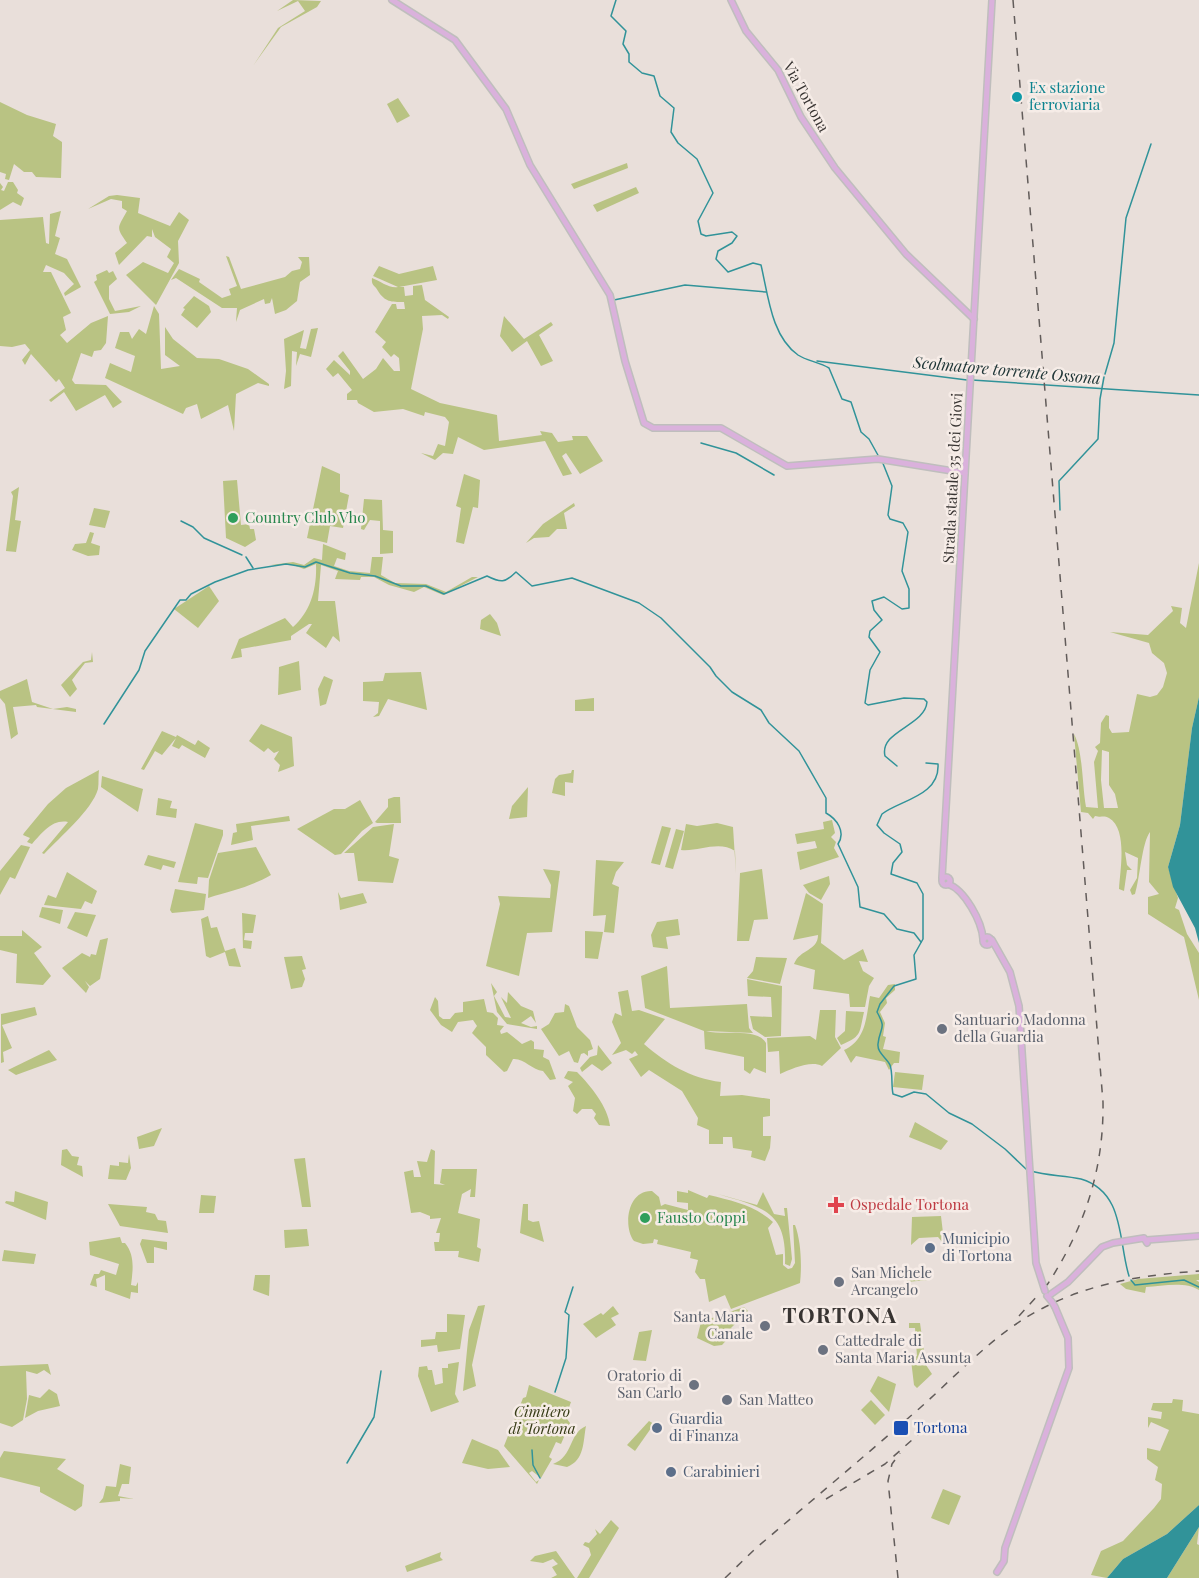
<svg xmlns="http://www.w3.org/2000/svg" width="1199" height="1578" font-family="'Playfair Display',serif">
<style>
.green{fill:#b9c383;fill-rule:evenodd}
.water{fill:#319399}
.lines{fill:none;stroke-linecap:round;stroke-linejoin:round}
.stream{stroke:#319399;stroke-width:1.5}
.major-casing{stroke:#bfbebd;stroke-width:8}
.major{stroke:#dab1dc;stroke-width:5}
.rail{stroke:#625c5a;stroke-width:1.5;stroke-dasharray:8 8;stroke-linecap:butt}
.major-bridge-casing{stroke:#bfbebd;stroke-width:8;stroke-linecap:butt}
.major-bridge{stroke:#dab1dc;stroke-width:5}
.culture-dot{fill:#0f9aa8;stroke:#f6ece7;stroke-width:2}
.leisure-dot{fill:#2e9e5b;stroke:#f6ece7;stroke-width:2}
.worship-dot{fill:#6b7280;stroke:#f6ece7;stroke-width:2}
.health-dot{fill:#e0444e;stroke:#f6ece7;stroke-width:2}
.service-dot{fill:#5c6f8a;stroke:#f6ece7;stroke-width:2}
.transit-dot{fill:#1a4fb4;stroke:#f6ece7;stroke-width:2}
.labels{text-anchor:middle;stroke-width:5;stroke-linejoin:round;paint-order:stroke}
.culture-label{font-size:15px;fill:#0d838f;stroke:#f6ece7;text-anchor:start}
.street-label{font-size:15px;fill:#383432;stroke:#f6ece7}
.leisure-label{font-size:15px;fill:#27864d;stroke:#f6ece7;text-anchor:start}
.worship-label{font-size:15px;fill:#5b616d;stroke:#f6ece7;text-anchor:start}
.health-label{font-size:15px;fill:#be3a42;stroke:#f6ece7;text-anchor:start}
.service-label{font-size:15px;fill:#4e5e75;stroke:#f6ece7;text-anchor:start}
.park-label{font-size:15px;font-style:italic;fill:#363b16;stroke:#f6ece7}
.transit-label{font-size:15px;fill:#164399;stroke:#f6ece7;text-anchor:start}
.water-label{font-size:16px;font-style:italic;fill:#213738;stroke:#f6ece7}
.district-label{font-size:21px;font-weight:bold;letter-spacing:1.5px;fill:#383432;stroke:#f6ece7}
</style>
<rect width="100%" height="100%" fill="#e9dfda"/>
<g class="green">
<path d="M293,0L321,1L317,7L281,27L253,66L278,28L305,11L298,1L277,11Z"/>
<path d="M398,98L410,116L397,123L387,104Z"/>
<path d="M0,102L27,115L56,124L53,136L62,142V146L61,178L36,177L32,172H24L14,164L9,180L5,179L6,174L0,172Z"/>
<path d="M627,163L628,168L574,189L571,184Z"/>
<path d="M8,182H13L18,190L17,193L24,198L21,206L13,202L0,210V183L3,187L1,190L4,191Z"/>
<path d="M636,187L639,193L597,212L593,205Z"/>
<path d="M117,195L140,198L138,213L170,226L179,212L189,220L178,241L179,263L156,305L126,275L143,262L168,273L174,263L167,257L171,249L155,237L152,229V237L147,236L119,265L115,253L127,243C116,227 117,229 127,211L122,208V201L111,199L88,209L109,196Z"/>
<path d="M61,211L55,236L60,238L55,254L67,259L81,287L65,296L64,293L74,284L64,273L46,265L43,272H51L71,313L63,317L66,330L60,335L67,343L91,323L108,316L106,343L101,350L94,351L92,357L81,353L72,380L75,384L106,385L122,402L113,408L105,395L76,411L64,392L51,402L49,400L65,388L59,379L56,382L31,354L25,365L22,360L30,350L25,344L12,347L0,346V220L43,217L46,243L49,244L50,214Z"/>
<path d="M226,256L229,257L241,289L285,277L292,271L300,269L302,262L298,257H309L310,275L300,282L297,301L286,310L275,314L272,298L270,303L265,304L264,299L240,310L236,322L237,308H222L176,278L171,280L179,269L200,279L199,282L222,298L231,295L229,289L237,286Z"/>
<path d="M379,266L399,274L433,266L437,280L399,287H404L405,296L413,295V286L422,285L425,300L449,317L448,319L442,315L422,316L423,329L411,389L440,403L497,415L499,441L542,435L540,431L552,433L558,442L573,440L572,436H587L603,461L580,474L566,453L562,456L572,474L563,476L545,441L484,450L458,437L453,454L443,453L435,460L421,453L433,456L438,444L445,446L449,422L445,417L425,412L424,416L403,409L374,412L358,403L357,400H347V394L352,390L338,373L333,377L326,369L334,360L350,375V371L338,356L343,351L363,379L376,369L383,358L394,371H400L399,358L394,354L391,357L382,347L386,342L375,332L392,304H396L397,309H405L404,302C391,302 385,302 378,291C375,285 371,286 372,278C380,281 390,289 398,287L373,276Z"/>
<path d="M107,270L109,273L113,271L117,279L109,286V299L115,311L141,306L129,312L110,314L94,282L97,280L96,275Z"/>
<path d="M194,296L209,306L211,312L197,328L181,315L185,309L183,308Z"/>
<path d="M154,306L159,314L161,369L180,366L165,355V327L173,339L197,358L219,359L248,369L269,384V386L258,383L236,394L234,431L228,405L201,419L197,404L186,408L183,414L105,378L110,363L131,372L135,356L115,348L120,332H129L132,339L139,329L146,334Z"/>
<path d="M504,316L524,339L551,322L553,325L539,335L553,361L541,366L527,341L512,352L500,336Z"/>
<path d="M318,328L311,357L300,354L296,366L297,352L292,351L291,386L284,389L286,371L284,339L304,330L300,348L306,349L311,329Z"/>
<path d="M322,466L340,474V492L349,495L343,528L330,526L327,543L307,538Z"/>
<path d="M464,474L480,480L478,508L473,507L464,544L456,542L461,508L456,506Z"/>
<path d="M237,480L241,525L249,524L250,529H254L256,540L245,547L226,538L223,481Z"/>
<path d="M19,487L15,520L21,521L16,552L6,551L13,496L11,492Z"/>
<path d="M364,499L382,500L383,530L393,531V553L380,554V521L370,520L364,530L361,529Z"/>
<path d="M574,503L575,506L564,513L567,529H557L549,537L534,538L526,543L543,524Z"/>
<path d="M94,508L110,511L105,528L89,525Z"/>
<path d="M90,532L94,533L91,543L100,546L99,555L88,556L72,550L75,544L86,543Z"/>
<path d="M323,544L346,553L345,560L337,558L334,566L349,571L370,573L372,557H383L381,575L395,583L426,584L446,592L472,577H478L443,595L424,587L414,592L389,585L374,577H361L360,580L335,579L338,571L321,565L318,601H335L340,642L333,636L326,648L306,633L312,624H309L291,636V640L241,649L242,657L231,659L239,639L285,618L293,627C311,611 317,588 316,564L304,569L293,565H271L293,562L304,565L314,558L322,560Z"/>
<path d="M1199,563V697L1192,728L1180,825L1168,867L1178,898L1175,908L1179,910L1187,934L1199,953V1000L1184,937L1148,914V897L1159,894L1149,882L1150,832C1142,842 1140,878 1135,894L1132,895L1130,890L1137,878L1138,858L1125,852L1127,865L1132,870H1127L1124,891L1119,889C1120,871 1128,829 1109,818C1103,815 1102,818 1095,816L1093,819L1088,813L1081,812L1074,734C1083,751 1082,784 1086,807L1098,808L1094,762L1098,751L1095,747L1100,743L1101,723L1106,715L1109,716V728L1112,733L1129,732L1137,694L1150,697L1157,695L1163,687L1167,673L1164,663L1152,653L1149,643L1110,632L1148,635L1173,611L1171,606L1182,608L1180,623L1186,628ZM1102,750L1109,752V785L1115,794L1118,808H1104L1101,780Z"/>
<path d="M209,586L219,601L198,628L174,609Z"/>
<path d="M490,614L497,623L501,636L480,629L481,620Z"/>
<path d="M92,652L93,662L85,663L72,680L77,689L70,697L61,685L83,662L91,660Z"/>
<path d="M299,661L301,690L278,695L279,667Z"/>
<path d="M421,672L427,710L388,699L379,716L373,717L378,713L379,702L363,701V682L383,681L385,673Z"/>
<path d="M324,676L333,680L326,704L320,706L318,689Z"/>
<path d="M27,679L32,702L53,709L67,707L76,709V712L37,707L36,705L13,707L18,734L11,739L5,704L0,698V691Z"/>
<path d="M594,698V711H575V700Z"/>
<path d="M261,724L292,737L294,766L278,772L280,765L274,759L279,751L274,753L268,748L264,752L249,741Z"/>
<path d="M162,731L176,737L177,735L195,745L198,740L210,748L205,758L182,745L179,749L172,746L176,738L162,755L155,751L144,770L141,769Z"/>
<path d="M99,770C98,776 99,783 98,789C92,810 60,837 44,854L42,853L68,822C52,819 42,833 32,844L27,842L30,838L23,835L24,833L48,804L66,788Z"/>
<path d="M572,770H574L573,783L565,782V796L552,793L555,779L559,775L571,773Z"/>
<path d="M102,776L143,789L138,812L101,787Z"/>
<path d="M528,787L527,817L509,819L512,806Z"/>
<path d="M394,797H400L401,823H377L375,822L388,807V799Z"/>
<path d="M158,798L172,801L170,808L177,809L176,818L156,815Z"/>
<path d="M360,800L373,823L362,831L341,854L335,855L297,829L334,809H345Z"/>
<path d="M289,816L290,821L251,826L253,840L231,845L233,833L237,832L236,824Z"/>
<path d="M832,820L835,833L831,837L836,842L834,848L839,857L800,870L797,852L817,848L815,841L797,844L795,834L824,829L823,822Z"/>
<path d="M195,823L223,830V835L208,878L198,877L197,884L178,882Z"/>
<path d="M717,823L733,827L736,874L735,851C719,840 698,852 681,850L686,824L697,826Z"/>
<path d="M394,824L389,856L399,859L393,883L358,881L354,853H344L373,827Z"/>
<path d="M662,826L671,828L660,865L651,863Z"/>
<path d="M676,829L684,831L673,869L665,867Z"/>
<path d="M21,845L30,847L15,879L10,877L0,895V871Z"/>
<path d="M256,847L271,875C248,888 233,890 208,898L209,880L218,853Z"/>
<path d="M148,855L176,862L174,868L163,865L161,870L144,865Z"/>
<path d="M596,860L624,862L616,872L612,884L619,887L614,933L604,932L606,915L593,916Z"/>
<path d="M543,869L560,871L552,932L527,933L519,976L486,966L500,904L498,896L550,898L551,885Z"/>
<path d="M762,869L768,919L754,920L749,941H737L740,873Z"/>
<path d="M67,872L97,891L92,904L85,901L81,909L44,905L48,895L56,898Z"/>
<path d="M829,876L830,884L821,900L809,893L803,885Z"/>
<path d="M175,889L206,894L204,910L172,913L170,910Z"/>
<path d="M338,892L341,898L363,893L367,903L340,910Z"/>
<path d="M806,893L823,904L821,943L844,960L863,949L868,962L859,961L863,971L874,978L869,986L865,1007H850L849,994L813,989L815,970L794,964C800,949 818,951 818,935L793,940Z"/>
<path d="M42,907L63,910L60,924L39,917Z"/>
<path d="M75,912L96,915L87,937L67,928Z"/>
<path d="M242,913L256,915L253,933H245L244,940L252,941L251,949L243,948Z"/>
<path d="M208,916L211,928L217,927L225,951L235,948L241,967L229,966L225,952L210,958L206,956L201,919Z"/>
<path d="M678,919L680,935L666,937L668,949L653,947L651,935L657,922Z"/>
<path d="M22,930L42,947L34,953L51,976L43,985L16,983L17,954L0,950V936H22Z"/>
<path d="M585,931L603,932L598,959L585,958Z"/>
<path d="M108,938L100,979L90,986L85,981L89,987L86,993L62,968L82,953L90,957L91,954L96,955L100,940Z"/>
<path d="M302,956L306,969L302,970L305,979L302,987L291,989L284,957Z"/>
<path d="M756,957L787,958L780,984L747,978L753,971Z"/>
<path d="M667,966L670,1008L747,1004L749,1028L753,1033L706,1031C722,1036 757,1027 766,1043V1073L754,1068L750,1074L744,1070V1057L705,1049L704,1031L645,1008L641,976Z"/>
<path d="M747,979L782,986L781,1036L765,1037L753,1029L750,1016L772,1017L771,997L748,996Z"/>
<path d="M491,983L497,992L494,996L505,1017L511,1018L501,997L507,1003L508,992L521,1006L533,1011L536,1023L531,1016L521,1023L531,1027L537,1026V1029L507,1024L497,1012Z"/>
<path d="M895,984V990L886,998L887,1003L880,1012L885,1023L883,1036L886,1037L883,1049L900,1052L899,1063H894L889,1070L885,1062L856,1056L851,1063L844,1050C866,1040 866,1018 870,996L879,998L888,985Z"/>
<path d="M628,990L632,1011L639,1010L665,1019L644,1044C667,1064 690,1078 721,1082L720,1096L742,1095L770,1099V1116L763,1117V1136H771L770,1148L765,1161L751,1157L752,1151L733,1148L732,1137H723V1144H709V1130L697,1125L698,1118L682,1091L649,1070L641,1077L629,1059L638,1055L635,1051L632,1054L626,1050L612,1055L621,1043L612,1022L615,1013L622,1016L618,992Z"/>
<path d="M435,997L438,1001L439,1016L443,1019H450L455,1013L463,1012V1002L484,999L487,1012L493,1013L498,1018L497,1025L504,1026L500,1031L501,1034L507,1032L522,1044L531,1040L534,1042V1049L544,1050L543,1057L549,1060L556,1079L550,1080L543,1071C532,1070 524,1058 513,1059L507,1071L504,1072L486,1055V1047L472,1033L477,1026L473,1020L458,1022L452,1032L441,1025L430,1010Z"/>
<path d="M565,1004L569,1006L577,1027L590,1040L593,1049L588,1051V1056L584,1053L581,1054L578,1063L574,1062L569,1051L559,1056L541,1029L549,1024L555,1013L564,1012Z"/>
<path d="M35,1007L37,1015L2,1025L12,1048L3,1052L4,1062L1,1063V1014Z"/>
<path d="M820,1010H836L835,1037L841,1048L822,1066C811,1060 791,1069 780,1074L779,1051L768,1052L767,1038L810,1036L816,1040Z"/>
<path d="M846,1011L864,1012C859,1034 862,1036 841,1045L837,1038L845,1031Z"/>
<path d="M598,1045L612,1063L602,1071L592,1064L582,1072L580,1068L590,1057L597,1055Z"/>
<path d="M49,1050L57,1060L16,1075L8,1070Z"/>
<path d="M568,1071L577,1072C591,1086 608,1107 610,1126L599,1125L594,1118L596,1114L592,1109H582L577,1114L573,1111L575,1098L568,1086L573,1082L564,1078Z"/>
<path d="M895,1072L924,1075L922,1090L893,1087Z"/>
<path d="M915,1122L948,1141L941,1150L909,1137Z"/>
<path d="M162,1128L154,1146L139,1149L137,1137Z"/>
<path d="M67,1149L72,1156L79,1157L77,1165L82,1166L83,1177L61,1165L62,1150Z"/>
<path d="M431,1149L435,1151L434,1184L445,1185L440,1183L442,1169H477L475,1197H470L471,1189L462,1194L458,1213L480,1219L477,1247L481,1249L479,1262L458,1257L459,1251H435L434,1242H439L440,1233H436L441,1218L430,1219V1216L420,1212L411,1213L404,1172L413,1170L414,1177H421L417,1161L427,1162Z"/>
<path d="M129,1154L131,1168L126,1180L108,1179L110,1165L119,1166V1162L128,1163Z"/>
<path d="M305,1158L311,1207H302L294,1159Z"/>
<path d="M688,1190L707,1198L709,1195C733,1201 754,1205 773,1222L768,1228L776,1255L783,1254V1265L788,1269L792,1268L795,1263L793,1225H795C801,1241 802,1265 800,1283L731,1309L725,1295L709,1302L705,1279H700L695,1272L698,1260L690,1258L691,1252L657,1244L658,1240L654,1239L653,1243L643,1244L634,1241C623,1227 627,1190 652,1191L659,1197L661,1206L665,1204L688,1210V1203L677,1202V1191L688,1193Z"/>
<path d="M15,1191L48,1202L46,1220L5,1203L6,1201L14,1202Z"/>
<path d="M763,1192L774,1214L785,1216L784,1208H787L792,1259L790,1266L785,1264C787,1211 764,1208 718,1194L757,1205Z"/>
<path d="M201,1195L216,1196L214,1213H199Z"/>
<path d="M108,1204L147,1207L146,1212L155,1214L158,1220L166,1221L168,1233L120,1226Z"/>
<path d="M523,1204H528V1220L533,1222L539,1221L544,1242L520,1233Z"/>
<path d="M941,1216L943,1233L948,1239L942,1240L950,1242L943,1243L938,1237L919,1238L911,1245L912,1217Z"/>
<path d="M307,1229L309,1246L285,1248L284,1230Z"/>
<path d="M120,1237L122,1243H125C135,1255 133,1270 131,1285L136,1286L138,1282V1293L131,1292L130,1299L105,1290V1275L96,1279L97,1287L90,1285L94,1274H99L101,1270L116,1275L119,1264L90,1255L89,1242Z"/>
<path d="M142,1239L167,1242V1250L154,1247V1263H147L140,1244Z"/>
<path d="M4,1250L36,1254L34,1264L2,1261Z"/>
<path d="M928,1268V1280L907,1282V1270Z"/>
<path d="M1199,1274V1280H1196L1199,1282V1290C1185,1281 1162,1286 1146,1287L1145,1293L1126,1289L1120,1284L1138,1279Z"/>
<path d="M255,1275H270L269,1296L253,1290Z"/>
<path d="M485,1305L472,1365L476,1386L463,1391L469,1330L478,1306Z"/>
<path d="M613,1306L619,1314L611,1318L616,1325L596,1338L583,1324L601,1313L603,1315Z"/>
<path d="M744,1307L748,1311L731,1328L734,1332L722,1345L714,1346L697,1338L703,1314L709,1319Z"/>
<path d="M447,1314L465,1315L460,1349L438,1352L437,1345L421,1347V1340L435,1339L436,1332H447Z"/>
<path d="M909,1323H920L926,1365L932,1374L917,1388L914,1385L911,1360L917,1356L915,1328H909Z"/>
<path d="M652,1330L646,1361L633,1360L639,1332Z"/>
<path d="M459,1362L455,1394L459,1402L431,1412L418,1376L419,1367L427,1366L428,1370H432L435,1385L443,1383L442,1368H448V1364Z"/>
<path d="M48,1364L51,1375L44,1370L37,1374L26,1371L27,1399L23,1420L12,1427L0,1423V1366Z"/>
<path d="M878,1376L896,1384L889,1412L870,1391Z"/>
<path d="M529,1385L571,1402L567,1413L570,1415L567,1419L570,1423L561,1444L556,1442L549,1457L552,1459L541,1478L532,1471L529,1473L536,1482L539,1480L537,1484L504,1446L523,1398L526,1397Z"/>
<path d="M49,1389L57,1394L60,1406L38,1411L25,1418L29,1395L40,1398Z"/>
<path d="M1173,1399L1183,1400L1182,1411L1199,1414V1505L1167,1534L1123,1559L1107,1578L1091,1575L1101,1551L1123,1541L1154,1508L1161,1499L1162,1484L1155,1480L1158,1467L1147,1459V1448L1160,1451L1169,1430L1151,1422L1148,1428V1417L1161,1419L1162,1412L1151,1410L1153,1403H1172Z"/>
<path d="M871,1400L885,1415L875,1425L861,1410Z"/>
<path d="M649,1421L654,1424L635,1451L627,1445Z"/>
<path d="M586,1426C583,1441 585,1460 567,1467L553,1464C574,1456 568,1434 586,1426Z"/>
<path d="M472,1439L498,1450L510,1467L488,1469L462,1463Z"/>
<path d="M4,1451L66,1459L57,1469L84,1485L82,1506L75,1511L40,1492V1487L0,1477V1458Z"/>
<path d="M120,1464L131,1467L129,1484H122L118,1496L134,1499L120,1498V1501L99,1503L103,1498L106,1486L116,1487Z"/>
<path d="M943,1489L961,1496L949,1525L931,1518Z"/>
<path d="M611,1520L619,1528L589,1578H577L591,1555L589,1548L583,1545L585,1542L589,1543L597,1534L595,1529L600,1534Z"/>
<path d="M1199,1527L1197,1544L1199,1545V1578H1167Z"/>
<path d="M556,1551L575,1578H551L557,1575L552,1567L558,1564L553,1559L543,1563L530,1561L535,1556Z"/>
<path d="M441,1552L440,1557L443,1560L407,1572L405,1566Z"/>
</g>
<g class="water">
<path d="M1199,697V943L1195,928L1173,887L1168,867L1180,825L1192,728Z"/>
<path d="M1199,1505V1527L1167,1578H1107L1123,1559L1167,1534Z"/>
</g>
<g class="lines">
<g class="stream">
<path d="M616,0L611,16L626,31L623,44L629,54V62L642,73L654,76L660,96L674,108L671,132L678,143L697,159L713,193L698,221L701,234L706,236L732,232L737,236L732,243L718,251L716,259L728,272L753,263L761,265C768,294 771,336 798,355C807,361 819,362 829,368L842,399L851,402L861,432L869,439L879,457"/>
<path d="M614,300L685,285L766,292"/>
<path d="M817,361L967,380"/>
<path d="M1105,374L1114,343L1126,218L1151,144"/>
<path d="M972,380L1199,395"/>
<path d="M701,443L736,453L774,475"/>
<path d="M882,461L892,486L888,515L890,519L903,523L908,532L902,571L909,589V608L902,609L884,597L872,601L874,610L882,620L870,631L869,637L880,652L870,670L865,703L868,705L904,698L924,699L927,702C925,726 879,731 885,756L897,766"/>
<path d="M1060,510L1059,481L1098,439L1100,399L1104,377"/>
<path d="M181,521L193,527L204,538L242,555"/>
<path d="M246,557L253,568"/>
<path d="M104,724L139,670L145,651L180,600H186L191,594L215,582L248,570L286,564L305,567L316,562L350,573L375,576L401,586H426L444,594L487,576C501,583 505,583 516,572L532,586L572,578L639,603L661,618L710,667L716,676L732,692L761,710L769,723L799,751L826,798V813C837,819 846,832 838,844L858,887L860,907L884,914L897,929L914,933L921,942"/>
<path d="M926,763L938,764C940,796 900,800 882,814L877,825L884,833L900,844L902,852L893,863L891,874L917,883L923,894V939L914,955L916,979L894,986L880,1004L877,1012C887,1030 880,1026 878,1044C877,1053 887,1058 890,1065C893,1073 891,1085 893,1094L902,1097L914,1092L926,1094L949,1113L972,1124L1005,1149L1026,1169"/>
<path d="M1031,1171C1047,1176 1064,1175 1081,1179C1125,1192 1118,1241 1129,1276"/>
<path d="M1131,1280L1135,1285L1184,1280L1199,1287"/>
<path d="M555,1392L566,1358L569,1315L565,1312L573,1287"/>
<path d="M532,1450L533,1465L540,1478"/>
<path d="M347,1463L374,1417L381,1371"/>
</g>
<g class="major-casing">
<g id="major">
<path d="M392,0L455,40L506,109L530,165L610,295L625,361L644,423L653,428H721L787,466L878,459L965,473"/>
<path d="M731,0L746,31L778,70L801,117L835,168L906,254L974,319"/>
<circle cx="946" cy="881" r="4"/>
<path d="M942,878L992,0"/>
<path d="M948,884C965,890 982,922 983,939"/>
<circle cx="987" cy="941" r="4"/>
<path d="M992,940L1010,972L1019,1006L1036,1263L1045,1291"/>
<path d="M1147,1240L1199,1236"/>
<path d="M1051,1294L1068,1282L1102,1247L1113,1243L1144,1238L1147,1243"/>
<path d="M1047,1296L1052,1302"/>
<path d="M997,1572L1004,1561L1005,1548L1069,1368L1068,1338L1055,1307"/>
</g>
</g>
<use href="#major" class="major"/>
<g class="rail">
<path d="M1013,0L1103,1102C1104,1170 1084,1229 1047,1285"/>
<path d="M1019,1316L1039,1294"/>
<path d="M826,1499L885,1464L922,1431"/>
<path d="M725,1578L755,1549C810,1502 866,1455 921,1407C960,1372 998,1330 1045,1307C1094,1282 1145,1275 1199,1271"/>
<path d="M898,1578L888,1481L892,1464L900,1453"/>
</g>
<g class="major-bridge-casing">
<path id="major-bridge" d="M1052,1302L1055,1307"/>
</g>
<use href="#major-bridge" class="major-bridge"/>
</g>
<circle class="culture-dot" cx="1017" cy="97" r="6"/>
<g class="leisure-dot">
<circle cx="233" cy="518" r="6"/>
<circle cx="645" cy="1218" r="6"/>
</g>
<g class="worship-dot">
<circle cx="942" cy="1029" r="6"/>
<circle cx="839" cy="1282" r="6"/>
<circle cx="765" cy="1326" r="6"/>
<circle cx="823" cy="1350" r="6"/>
<circle cx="694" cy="1385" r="6"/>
<circle cx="727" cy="1400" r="6"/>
</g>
<path class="health-dot" d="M833 1196h6v6h6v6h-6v6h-6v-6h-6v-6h6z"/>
<g class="service-dot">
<circle cx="930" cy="1248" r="6"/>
<circle cx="657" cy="1428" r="6"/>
<circle cx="671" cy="1472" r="6"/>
</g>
<rect class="transit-dot" x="893" y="1420" width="16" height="16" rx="3"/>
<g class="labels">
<g class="culture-label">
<text x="1029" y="93">Ex stazione<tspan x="1029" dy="17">ferroviaria</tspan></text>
</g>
<g class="street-label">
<text transform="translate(806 97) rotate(61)" y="5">Via Tortona</text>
<text transform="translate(953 478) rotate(-87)" y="5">Strada statale 35 dei Giovi</text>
</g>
<g class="leisure-label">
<text x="245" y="523">Country Club Vho</text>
<text x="657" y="1223">Fausto Coppi</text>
</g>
<g class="worship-label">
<text x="954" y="1025">Santuario Madonna<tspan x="954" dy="17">della Guardia</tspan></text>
<text x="851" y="1278">San Michele<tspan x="851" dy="17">Arcangelo</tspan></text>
<text x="753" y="1322" text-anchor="end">Santa Maria<tspan x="753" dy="17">Canale</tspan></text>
<text x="835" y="1346">Cattedrale di<tspan x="835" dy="17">Santa Maria Assunta</tspan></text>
<text x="682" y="1381" text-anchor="end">Oratorio di<tspan x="682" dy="17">San Carlo</tspan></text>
<text x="739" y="1405">San Matteo</text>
</g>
<g class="health-label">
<text x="850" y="1210">Ospedale Tortona</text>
</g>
<g class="service-label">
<text x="942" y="1244">Municipio<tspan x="942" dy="17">di Tortona</tspan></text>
<text x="669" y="1424">Guardia<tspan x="669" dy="17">di Finanza</tspan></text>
<text x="683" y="1477">Carabinieri</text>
</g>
<g class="park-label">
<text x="542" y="1417">Cimitero<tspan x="542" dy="17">di Tortona</tspan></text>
</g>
<g class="transit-label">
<text x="914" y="1433">Tortona</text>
</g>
<g class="water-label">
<text transform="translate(1007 370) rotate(5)" y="6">Scolmatore torrente Ossona</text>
</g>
<g class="district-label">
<text x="840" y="1323">TORTONA</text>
</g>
</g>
</svg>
